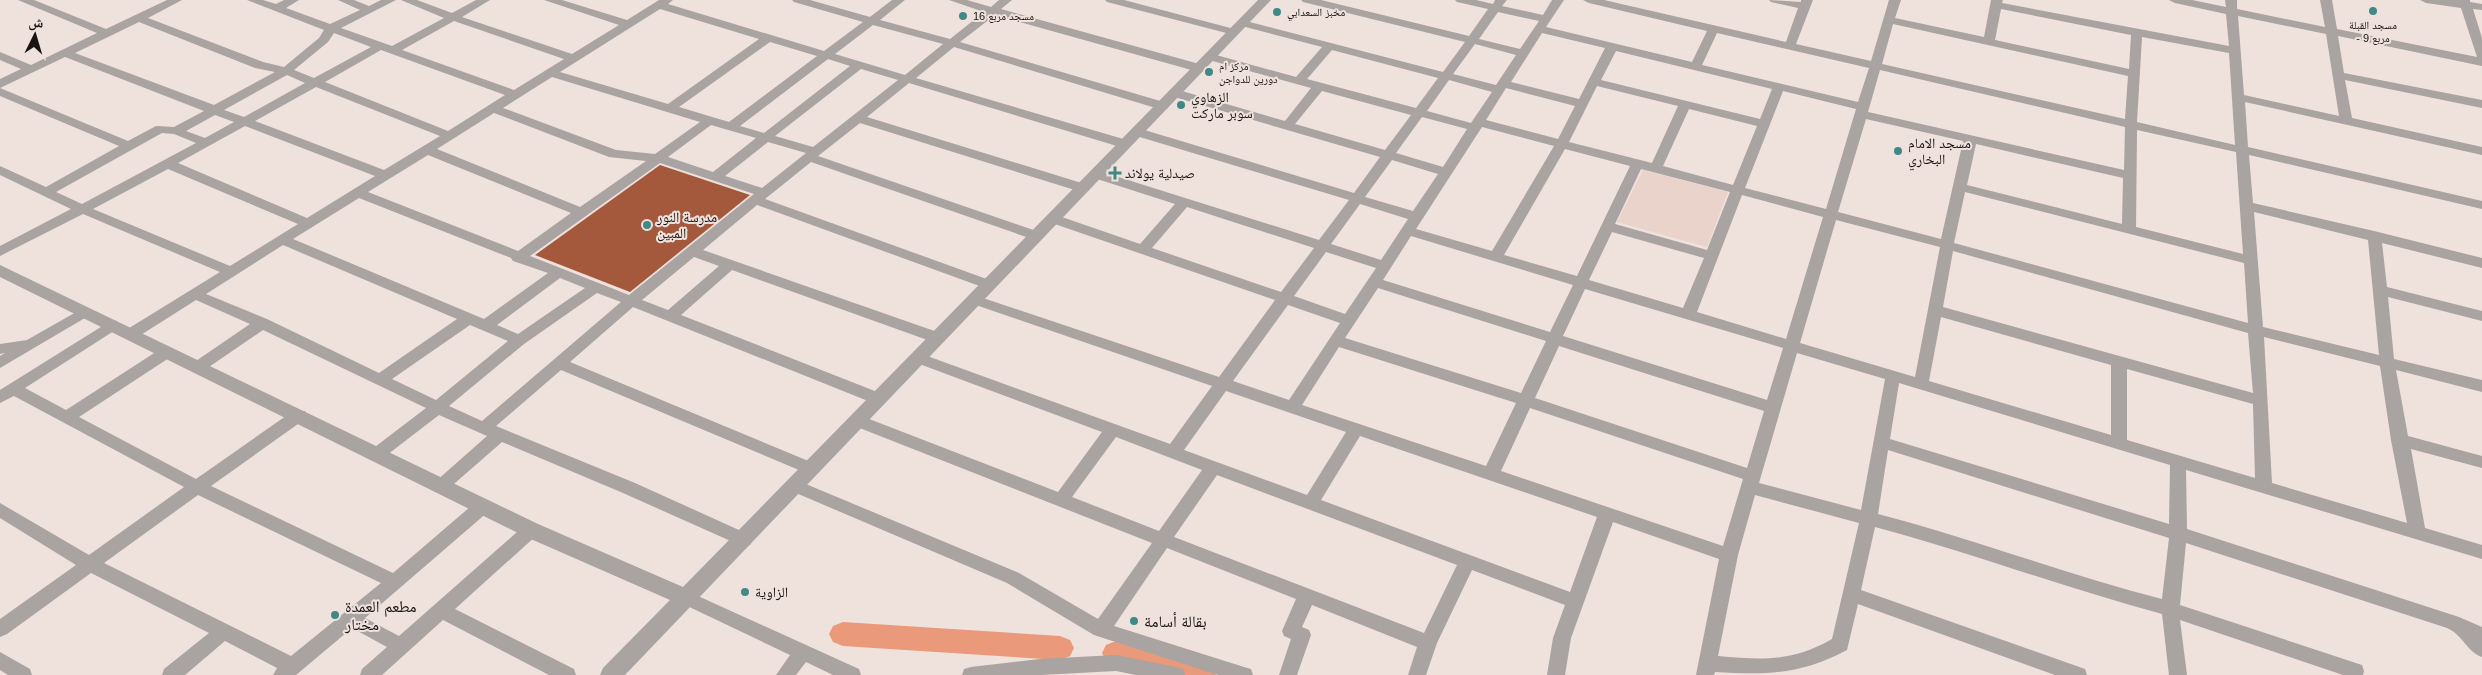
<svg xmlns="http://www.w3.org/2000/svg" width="2482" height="675" font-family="Arial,'Noto Naskh Arabic',sans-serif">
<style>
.built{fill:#e9d3cb}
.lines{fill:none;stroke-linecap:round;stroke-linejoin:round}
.river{fill:#ea997b;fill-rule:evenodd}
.building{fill:#a4593d}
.minor{fill:#a9a3a1;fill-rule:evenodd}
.tertiary{fill:#a9a3a1;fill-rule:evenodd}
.poi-dot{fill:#418986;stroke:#efe1dc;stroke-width:2}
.labels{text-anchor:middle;stroke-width:4;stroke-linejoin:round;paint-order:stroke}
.far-poi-label{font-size:11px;fill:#191413;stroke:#efe1dc;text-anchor:start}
.poi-label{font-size:14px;fill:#191413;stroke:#efe1dc;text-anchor:start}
.near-poi-label{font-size:16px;fill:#191413;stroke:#efe1dc;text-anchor:start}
</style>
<rect width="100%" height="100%" fill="#efe1dc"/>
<path class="built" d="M1643,170L1728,192L1707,247L1617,222Z"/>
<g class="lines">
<g class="river">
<path d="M843,622L1060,636L1070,640L1074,648L1070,656L1060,660L843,646L833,642L829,634L833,626Z"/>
<path d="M1116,641L1202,663L1212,666L1216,675H1155L1106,661L1102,653L1106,645Z"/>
</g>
</g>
<path class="building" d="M660,165L750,195L630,292L535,255Z"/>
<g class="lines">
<g class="minor">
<path d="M18,0H34L106,29L167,0H182L148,18L263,62L284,67L319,38L324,30L247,0H263L276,4L284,0H299L286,8L330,24L360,10L338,0H354L369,6L381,0H396L341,28L392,46L444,18L401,0H417L452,13L476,0H490L462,17L572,54L619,25L544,0H562L627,20L659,0H673L668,4L824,51L863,22L794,2L792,0H810L870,17L892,0H905L880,20L950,39L984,12L949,0H967L991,7L999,0H1012L1001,9L1203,65L1205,68L1203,71H1195L995,15L960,42L1167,103L1169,106L1167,109H1159L954,47L916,78L1130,141L1131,144L1125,148L1120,147L909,83L867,117L1088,185L1090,188L1088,191H1078L860,123L818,156L1042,233L1044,236L1042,239H1032L811,162L765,199L995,282L997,285L995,288H985L757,205L703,250L943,334L946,338L943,342H933L732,270L681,315L885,395L887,399L885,403H873L633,307L570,362L818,465L820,469L818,473L812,475L806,473L561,370L496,426L635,483L750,535L753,540L750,545L744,547L623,493L502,442L447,490L441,492L435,490L433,486L435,482L487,436L439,415L383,458L377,460L371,458L369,454L371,450L426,408L263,330L203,371H193L190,367L193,363L250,324L196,300L136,338H126L124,334L126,330L220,272L83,214L0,256V246L71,209L0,175V166L46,187L119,146L0,96V88L128,141L156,126L174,127L204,111L65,57L0,88V79L21,69L0,60V52L31,65L97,33ZM660,9L759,39L668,104L560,72ZM454,21L564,59L514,90L402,50ZM139,22L255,68L275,72L214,105L75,53ZM873,25L943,44L905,75L835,54ZM334,33L371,47L314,78L294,70L328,42ZM770,42L817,56L729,122L679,107ZM381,50L505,95L448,131L325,82ZM828,59L850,66L764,133L740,126ZM861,69L898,80L813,147L775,136ZM287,75L305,83L244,117L224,110ZM552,77L700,122L655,154L616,150L503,108ZM316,87L440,136L384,170L255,121ZM494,113L609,157L646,161L580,207L437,149ZM215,115L234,122L205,138L186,131ZM711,125L756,138L713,172L668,157ZM245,126L375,176L307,218L178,163ZM162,133L174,134L196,143L82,204L56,192ZM768,142L806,153L762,188L725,176ZM428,155L571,213L518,251L368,192ZM660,163L754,194L629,295L530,256ZM168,169L298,224L230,266L93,209ZM359,198L511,258L513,261L548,273L484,319L293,239ZM283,245L457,319L379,373L267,319L206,294ZM694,257L719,266L668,310L642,300ZM560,278L585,288L518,334L497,325ZM597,293L621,302L482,421L449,406L524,344ZM470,325L508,341L436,400L392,379Z"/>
<path d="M1105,0H1124L1238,30L1240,32L1234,35L1107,2Z"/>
<path d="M1301,0H1321L1469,36L1488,9L1457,2L1455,0H1476L1493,4L1495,0H1507L1502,6L1543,15L1552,0H1564L1546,27L1692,62L1707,31L1589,3L1583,0H1604L1786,42L1798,8L1771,2L1769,0L1801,2V0H1813L1796,44L1871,61L1889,0H1901L1895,18L1984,37L1991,0H2003L2002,3L2229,46L2226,14L2175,3L2169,0H2192L2226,7L2225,0H2237V9L2325,27L2320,0H2332L2337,29L2477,57L2461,8L2426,3L2420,0H2470V2L2482,4V10L2473,9L2482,38V66L2338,36L2344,73L2482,100V108L2345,80L2352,118L2482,147V155L2245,102L2248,147L2482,201V209L2249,155L2253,203L2374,231L2482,258V268L2382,243L2387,287L2482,311V321L2388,297L2394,359L2482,380V392L2396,370L2408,436L2482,456V468L2411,449L2425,528L2482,545V559L2186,470L2187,529L2459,617L2482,627V657C2467,652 2463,635 2447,628L2186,543L2180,605L2362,665L2364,671L2363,675H2343L2180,620L2187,675H2169L2162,614C2065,588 1972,553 1875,527L1861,590L2085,669L2087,675H2055L1858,604L1847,650C1800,675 1767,675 1715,672L1714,675H1696L1719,559L1613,522L1571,638L1565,675H1547L1553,638L1565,605L1472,570L1437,643L1426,675H1408L1417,647L1312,605L1302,627L1309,630L1311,635L1297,675H1279L1291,639L1284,636L1282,631L1296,599L1167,548L1114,626L1244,667L1251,669L1253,675H1218L1094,635L1007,583L789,490L787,486L789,482L795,480L801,482L1019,573L1098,619L1152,543L852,425L850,421L852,417H864L1058,492L1102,432L914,362L911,358L914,354L919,353L1170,444L1212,386L970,303L968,300L970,297H980L1219,377L1275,300L1049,222L1047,219L1049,216H1059L1140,244L1175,204L1091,177L1089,174L1096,170L1319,240L1349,200L1133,135L1131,132L1137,128L1141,129L1354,193L1380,157L1171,96L1169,93L1175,89L1285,121L1311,88L1205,59L1203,57L1209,53L1296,77L1322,47L1238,25V21L1242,20L1443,72L1465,42L1303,2ZM2001,9L2131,35L2129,69L1995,40ZM1498,12L1539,21L1520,49L1479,39ZM2238,16L2326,34L2339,116L2244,95ZM1893,24L2128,76L2125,119L1882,64ZM1542,33L1605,48L1579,99L1511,82ZM1717,33L1869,68L1858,102L1702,65ZM2142,37L2229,53L2235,145L2137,122ZM1475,44L1516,55L1496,85L1453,74ZM1332,50L1438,78L1416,108L1307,79ZM1616,51L1772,89L1760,119L1601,80ZM1880,70L2125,127L2124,170L1868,112ZM1449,80L1492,92L1471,123L1427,111ZM1597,86L1678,106L1652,163L1569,142ZM1506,88L1575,106L1558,139L1486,120ZM1322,91L1411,115L1385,150L1295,124ZM1783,91L1856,109L1826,209L1745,188ZM1689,109L1757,126L1733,185L1663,166ZM1422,117L1467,129L1443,167L1396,153ZM1866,119L1963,141L1941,239L1838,212ZM1482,127L1554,146L1492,251L1416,229ZM2137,130L2236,152L2243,254L2136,227ZM1976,144L2123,178L2122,224L1967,185ZM1565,149L1630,166L1577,276L1504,255ZM1392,160L1438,174L1413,211L1365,197ZM1641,169L1730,192L1707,250L1615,224ZM1965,192L2244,263L2248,323L1954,243ZM1742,195L1823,217L1786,339L1697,312ZM1360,204L1408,219L1381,260L1331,244ZM1187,207L1314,248L1281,292L1152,248ZM2254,212L2368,240L2379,355L2263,327ZM1836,220L1940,247L1915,377L1800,343ZM1612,232L1704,258L1683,308L1589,280ZM1411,236L1573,285L1550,332L1383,280ZM1953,251L2248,333L2253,393L1943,307ZM1326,252L1376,268L1345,314L1294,296ZM1378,288L1546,341L1521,393L1345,338ZM1585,289L1783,348L1767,400L1563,336ZM1288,305L1340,323L1289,400L1233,381ZM1941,317L2111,365V435L1929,381ZM2264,337L2380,366L2391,440L2407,523L2272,483ZM1559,346L1764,411L1747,468L1535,398ZM1339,347L1516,403L1486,466L1302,405ZM1797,353L1885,379L1861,510L1759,483ZM2127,369L2253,404L2255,478L2127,440ZM1899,383L2170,465L2169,524L1890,439ZM1226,391L1346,432L1307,495L1184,450ZM1530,408L1743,479L1723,546L1501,471ZM1360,436L1597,517L1570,592L1321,500ZM1116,437L1202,470L1159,531L1072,497ZM1888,450L2169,538L2162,599C2066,574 1973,539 1878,514ZM1217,475L1457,565L1424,633L1174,537ZM1755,495L1859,523L1832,639C1792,662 1762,660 1718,656L1738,555Z"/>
<path d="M85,307L92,312L90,315L0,368V356L5,353L0,354V344L27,340Z"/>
<path d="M112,320L117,321L119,325L117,329L25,388L66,410L162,348H172L175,352L172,356L79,417L196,479L293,411H305L307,415L305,419L211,486L393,573L477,501L483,499L489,501L491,506L489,511L365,618L399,636L525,525L531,523L537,525L540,530L537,535L455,609L574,669L576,675H549L443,620L382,675H360L362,669L387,647L352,628L296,675H273L277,668L225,641L185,675H162L164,669L209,633L91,573L7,634L0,637V619L76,565L0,518V503L89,555L184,487L14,396L0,403V390ZM198,495L381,583L291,656L104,563Z"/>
<path d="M687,591L859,669L861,675H833L806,662L796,675H776L790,655L681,603L678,598L681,593Z"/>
<path d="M0,652L30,669L32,675H8L0,670Z"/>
<path d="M1116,655L1176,667L1183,669L1185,675H1136L1116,671L1041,675H962L964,669L971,667L1040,659Z"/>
</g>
<path class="tertiary" d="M1258,0H1271L625,675H600L603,668L670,600L524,536L0,277V265L538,524L683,587Z"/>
</g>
<g class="poi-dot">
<circle cx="2373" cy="11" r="5"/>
<circle cx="1277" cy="12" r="5"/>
<circle cx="963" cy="16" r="5"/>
<circle cx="1209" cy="72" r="5"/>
<circle cx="1181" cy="105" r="5"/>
<circle cx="1898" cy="151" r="5"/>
<path d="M1112.5 165.5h5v5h5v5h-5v5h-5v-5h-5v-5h5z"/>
<circle cx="647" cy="225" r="5"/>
<circle cx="745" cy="592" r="5"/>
<circle cx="335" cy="615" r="5"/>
<circle cx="1134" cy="621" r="5"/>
</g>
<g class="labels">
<g class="far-poi-label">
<text x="1287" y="16">مخبز السعدابي</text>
<text x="973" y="20">مسجد مربع 16</text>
<text x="2373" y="29" text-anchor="middle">مسجد القبلة<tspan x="2373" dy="13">- مربع 9</tspan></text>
<text x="1219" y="70">مركز ام<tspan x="1219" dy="13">دورين للدواجن</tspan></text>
</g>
<g class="poi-label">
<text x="1191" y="102">الزهاوي<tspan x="1191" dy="16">سوبر ماركت</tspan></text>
<text x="1908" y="148">مسجد الامام<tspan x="1908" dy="16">البخاري</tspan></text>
<text x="1125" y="178">صيدلية يولاند</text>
<text x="657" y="222">مدرسة النور<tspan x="657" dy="16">المبين</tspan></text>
<text x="755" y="597">الزاوية</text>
</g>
<g class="near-poi-label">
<text x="345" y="612">مطعم العمدة<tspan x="345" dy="18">مختار</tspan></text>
<text x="1144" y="627">بقالة أسامة</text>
</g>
</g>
<g transform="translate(35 35) rotate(5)" stroke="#efe1dc" stroke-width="4" paint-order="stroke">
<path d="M0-4L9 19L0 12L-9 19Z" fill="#191413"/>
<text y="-8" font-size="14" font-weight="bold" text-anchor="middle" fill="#191413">ش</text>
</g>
</svg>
